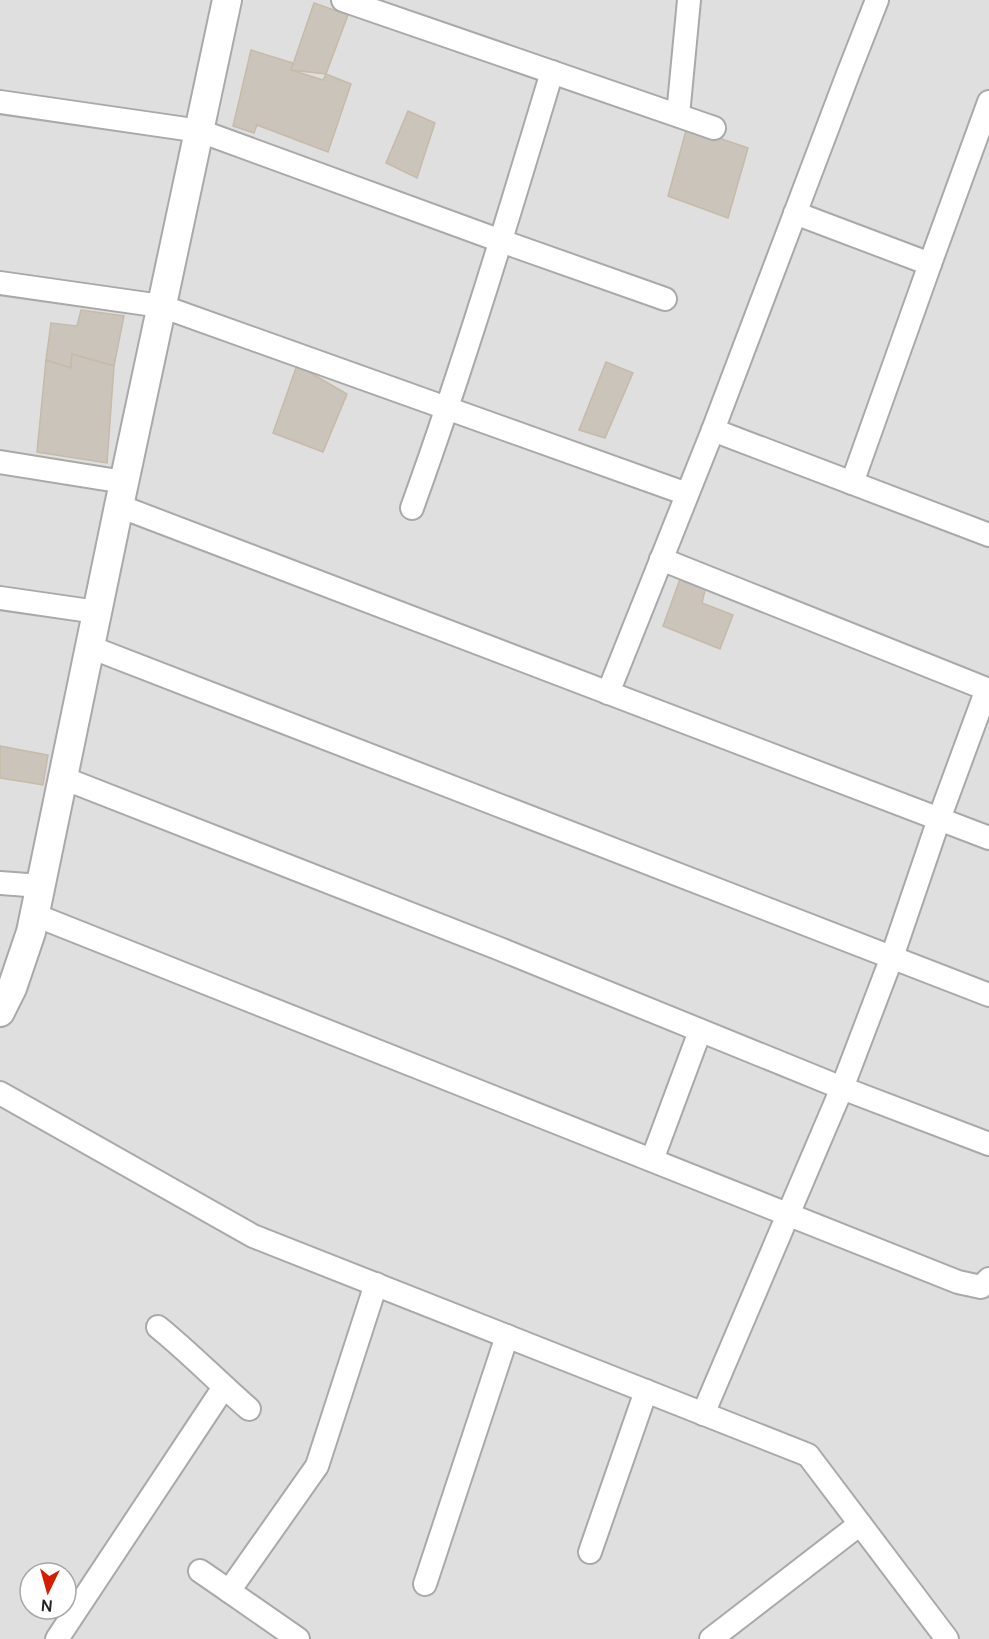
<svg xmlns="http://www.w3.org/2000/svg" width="989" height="1639" font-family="Manrope,sans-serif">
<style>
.residential{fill:#e0dfdf;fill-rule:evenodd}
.building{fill:#cbc4ba;stroke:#c6baa9;stroke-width:1.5}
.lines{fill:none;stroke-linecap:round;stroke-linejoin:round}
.minor-casing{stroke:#a9a9a9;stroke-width:26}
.tertiary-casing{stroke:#a9a9a9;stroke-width:32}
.minor{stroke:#fff;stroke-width:22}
.tertiary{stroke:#fff;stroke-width:28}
</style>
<rect width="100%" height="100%" fill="#f3f1e8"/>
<path class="residential" d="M0,0H989V1639H0ZM30,1573H66V1609H30Z"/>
<g class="building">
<path d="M314,3L348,15L326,74L291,70Z"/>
<path d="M251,50L293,63L291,70L323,80L326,74L351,84L328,152L257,125L254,133L233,126Z"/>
<path d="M408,111L435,123L417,178L386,163Z"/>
<path d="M687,127L748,148L728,218L668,196Z"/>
<path d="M81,310L124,316L114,366L72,354L71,368L46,360L51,323L77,326Z"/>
<path d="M72,354L114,366L107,463L37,452L46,360L71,368Z"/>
<path d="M606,362L633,373L605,438L579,430Z"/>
<path d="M297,365L347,394L323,452L273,433Z"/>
<path d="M684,568L706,586L702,603L733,615L720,649L663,626Z"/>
<path d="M0,746L48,755L43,785L0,778Z"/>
</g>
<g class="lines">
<g class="minor-casing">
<g id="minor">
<path d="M343,0L714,128"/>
<path d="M0,102L200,131L501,241L665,299"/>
<path d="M678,115L689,0"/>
<path d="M795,213L930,264L852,483"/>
<path d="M930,264L989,102"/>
<path d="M0,283L161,306L687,494"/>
<path d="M713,430L989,535"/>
<path d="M0,462L124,482"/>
<path d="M119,506L989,838"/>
<path d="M412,508C464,364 508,218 552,72"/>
<path d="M661,559L989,690"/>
<path d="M0,598L97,612"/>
<path d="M90,647L989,995"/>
<path d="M608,693L713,430L848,74L877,0"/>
<path d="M63,778L500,949L842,1088L989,1144"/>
<path d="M0,883L41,886"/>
<path d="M35,915L958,1282L981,1287L989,1279"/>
<path d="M0,1093L253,1236L808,1455L947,1639"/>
<path d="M652,1160L700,1031"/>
<path d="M158,1327C190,1353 218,1382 249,1409"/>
<path d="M703,1414L842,1088L892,957L939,819L987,689"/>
<path d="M590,1552L646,1391"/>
<path d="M200,1571L229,1591L317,1466L376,1284"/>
<path d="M425,1584L507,1336"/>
<path d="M229,1591L298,1639"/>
<path d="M57,1639L224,1387"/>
<path d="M711,1639L860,1524"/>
</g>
</g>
<g class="tertiary-casing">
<path id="tertiary" d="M0,1012L12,988L31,932L119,506L227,0"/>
</g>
<use href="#minor" class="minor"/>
<use href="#tertiary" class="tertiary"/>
</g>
<g transform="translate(48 1591) rotate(185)"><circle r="28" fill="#ffffff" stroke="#a7a7a7" stroke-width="1.5"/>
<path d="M0-4.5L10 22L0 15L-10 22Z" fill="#d41d00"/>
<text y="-9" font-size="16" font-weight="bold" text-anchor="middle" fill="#222222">N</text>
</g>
</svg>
